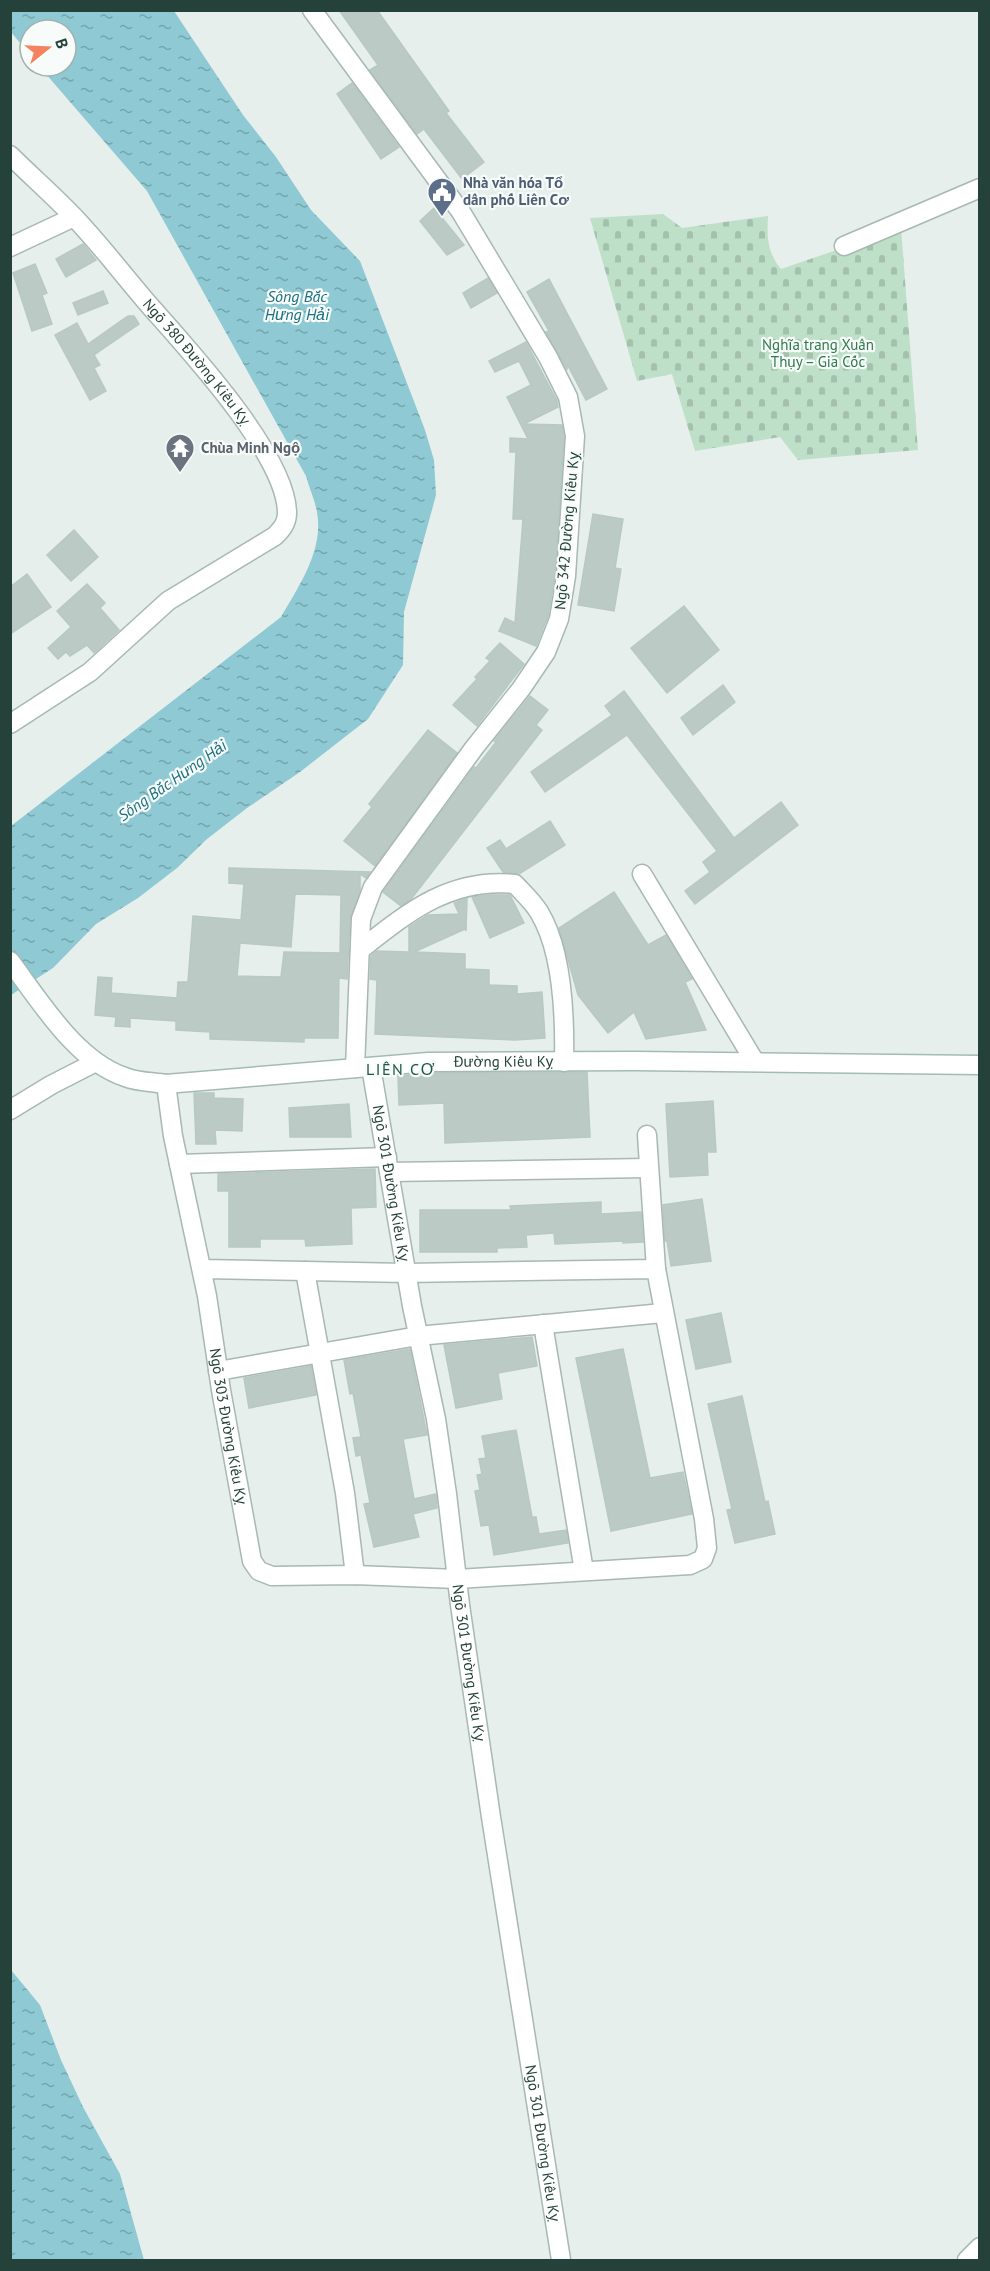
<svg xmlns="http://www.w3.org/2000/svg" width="990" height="2271" font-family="'PT Sans',sans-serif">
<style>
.cemetery{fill:url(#cemetery-stones)}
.water{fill:url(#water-ripples)}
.building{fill:#bbcac4;stroke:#b8c9c2;stroke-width:1.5;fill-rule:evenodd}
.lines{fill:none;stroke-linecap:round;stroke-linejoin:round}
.minor-casing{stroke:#a8b8b2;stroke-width:21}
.secondary-casing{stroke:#a4bbb3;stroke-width:21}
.minor{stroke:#fff;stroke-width:18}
.secondary{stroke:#fff;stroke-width:18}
.labels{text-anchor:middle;stroke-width:4.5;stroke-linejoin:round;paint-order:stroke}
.service-label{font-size:15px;font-weight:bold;fill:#4e5e75;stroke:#f7fbf9;text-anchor:start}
.park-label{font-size:15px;fill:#2d7a4b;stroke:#f7fbf9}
.street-label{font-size:15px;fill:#24423a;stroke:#f7fbf9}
.worship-label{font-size:15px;font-weight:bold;fill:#5b616d;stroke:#f7fbf9;text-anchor:start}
.water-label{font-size:16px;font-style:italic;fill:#1c6f80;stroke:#f7fbf9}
.neighbourhood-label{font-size:16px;letter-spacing:1.5px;fill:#1f5548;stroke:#f7fbf9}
</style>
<defs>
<pattern id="cemetery-stones" width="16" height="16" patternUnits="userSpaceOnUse" patternTransform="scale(1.5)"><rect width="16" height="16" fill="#bfe0c8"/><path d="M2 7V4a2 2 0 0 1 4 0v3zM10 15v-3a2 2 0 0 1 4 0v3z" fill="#a4c1ad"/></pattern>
<pattern id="water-ripples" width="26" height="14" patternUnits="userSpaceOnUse" patternTransform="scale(1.5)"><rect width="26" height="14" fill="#8ec9d4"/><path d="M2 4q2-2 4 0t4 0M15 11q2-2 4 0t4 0" fill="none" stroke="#74a5ad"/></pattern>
</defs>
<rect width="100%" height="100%" fill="#e6efeb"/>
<path class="cemetery" d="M663,214L682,228L768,216C767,237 767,252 781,269L901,228L918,450L798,460L780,437L695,451L672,374L637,381L590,218Z"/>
<g class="water">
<path d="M11,11H174L243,115L276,157L311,210L360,261L425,430L434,460L436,495L404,612L403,665L368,719L300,772L247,808L207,839L177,868L138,898L96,924L53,968L11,995V826L281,617C299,586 324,550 317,512C315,500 309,488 306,476L147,191L39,66H66V30H30V55L11,32Z"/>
<path d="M11,1970L40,2005L61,2060L83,2107L120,2174L144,2260H11Z"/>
</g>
<g class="building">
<path d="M339,10H377L449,111L446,113L484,162L462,179L424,129L417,134L370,70L378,65Z"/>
<path d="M352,83L399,147L381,159L337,94Z"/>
<path d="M434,208L464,245L447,255L420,221Z"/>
<path d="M83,244L96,260L66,277L56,259Z"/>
<path d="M35,264L47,293L42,295L52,324L32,331L13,273Z"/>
<path d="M488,278L497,293L471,308L463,293Z"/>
<path d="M549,279L607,389L586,400L567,364V370L546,332L549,331L527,292Z"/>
<path d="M103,291L108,303L78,315L73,303Z"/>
<path d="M128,316H134L139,324L94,355L100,365L94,368L106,391L90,400L55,335L77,323L88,344Z"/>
<path d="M526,342L557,401L558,407L524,424L562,425L564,437L555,575L548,616L536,646L499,631L505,618L515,623L523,519H513L516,452H510V438L528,439L507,397L531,385L519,361L495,372L489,361Z"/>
<path d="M593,514L623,519L615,568L621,569L614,611L578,605Z"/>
<path d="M74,530L98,557L71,581L47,555Z"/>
<path d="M27,574L51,607L10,634V587Z"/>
<path d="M87,584L105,603L100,608L119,630L94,653L87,645L70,656L66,652L58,659L48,648L71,627L57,611Z"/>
<path d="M684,606L719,650L667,693L631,648Z"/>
<path d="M500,643L524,664L477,726L453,705L477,679L475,677L490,661L486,658Z"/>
<path d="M723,685L735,702L693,735L681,718Z"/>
<path d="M624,691L734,838L781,802L798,825L695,904L685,891L710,872L703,862L717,851L627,735L545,792L531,772L612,715L605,706Z"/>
<path d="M530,696L548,710L536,725L542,730L412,898L401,906L383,892L474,767L476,768L496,742L494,741Z"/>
<path d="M428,730L457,753L375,866L344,841L372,807L369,804Z"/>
<path d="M550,821L565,845L519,874L503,872L487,848L500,840L506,849Z"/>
<path d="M229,868L370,872L366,878L360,874V890L350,918L347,979L339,978L338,1038H304V1042L210,1039V1032L176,1030V1021L130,1018V1027L115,1026L116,1017L95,1015L98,977L112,978L111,993L177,998L178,982H188L193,916L241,920L244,884L229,883ZM295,894L341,895L340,953L284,952L281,977L237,976L240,943L291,947Z"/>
<path d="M614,892L648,945L666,935L692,979L685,982L706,1030L646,1039L634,1012L608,1033L578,995L559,928Z"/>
<path d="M492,895H510L524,923L490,938L472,897Z"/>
<path d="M467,899L466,931L465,929L414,952L465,954V969L489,970V985L517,986V994L542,992L545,1038L515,1040L375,1034L377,980L370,979L371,956L377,951L409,952V927L428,915L459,914L454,903Z"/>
<path d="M587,1072L590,1137L445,1143L444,1103L399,1105L398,1076L429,1073Z"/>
<path d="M194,1093H214V1098L243,1099L242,1131L215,1130L216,1144H196Z"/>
<path d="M713,1101L716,1152H707L708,1175L670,1177L666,1104Z"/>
<path d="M349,1104L351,1137H290L289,1108Z"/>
<path d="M375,1169L376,1207L351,1208L352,1244L306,1246L305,1239H260V1247H229V1191H218V1174Z"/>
<path d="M702,1199L711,1261L671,1266L667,1241H665L663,1205Z"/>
<path d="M601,1202V1214L641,1212L643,1242L623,1243V1241L555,1244L554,1233L526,1235L527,1247L497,1248V1252H420V1210H511L510,1206Z"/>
<path d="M721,1313L731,1362L696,1369L686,1320Z"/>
<path d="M532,1337L537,1366L498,1373L502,1399L456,1408L444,1345Z"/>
<path d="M410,1349L427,1435L403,1439L414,1499L436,1494L437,1508L413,1514L419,1537L374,1547L364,1504L370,1503L361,1455L356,1456L353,1438L361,1437L353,1393L350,1394L344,1360Z"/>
<path d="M623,1349L650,1478L683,1472L692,1514L611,1531L576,1358Z"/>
<path d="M311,1366L316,1395L249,1408L244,1378Z"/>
<path d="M742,1396L765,1502L768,1501L775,1534L735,1543L727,1510L732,1509L708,1404Z"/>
<path d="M516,1430L532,1517H536L539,1534L566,1530L568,1543L494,1555L489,1525L481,1526L475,1491L480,1490L477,1475L482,1474L479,1459L486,1458L482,1436Z"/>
</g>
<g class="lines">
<g class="minor-casing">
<g id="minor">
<path d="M312,10L461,212L548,357L568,397L575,436L566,576L559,619L546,652L521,689L474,748L373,887L361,919L355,1068"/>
<path id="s1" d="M10,155C31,176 53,195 73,216C100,244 124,276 150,306C188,349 287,456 287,513C287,523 282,529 275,536L168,601L90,672L10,724"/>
<path d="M844,246L980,188"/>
<path d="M10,247L74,217"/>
<path d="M642,874L755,1062"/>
<path d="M360,950C407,913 450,877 515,884C523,893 533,902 539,912C563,951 565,1017 564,1062"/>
<path id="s2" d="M371,1067L412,1306L436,1419L447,1494L460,1605L491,1817L561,2260"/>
<path id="s3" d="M166,1084L173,1136L207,1296L221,1390L252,1561L259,1571L272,1576L355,1575L457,1579L690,1565L703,1559L707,1548L704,1519L656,1269L406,1273L202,1269"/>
<path d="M10,1110L51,1085L94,1063"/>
<path d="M647,1135L656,1269"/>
<path d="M179,1164L387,1157"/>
<path d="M389,1172L648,1168"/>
<path d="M305,1271L345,1493L355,1575"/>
<path d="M543,1324L584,1571"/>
<path d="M218,1371L418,1336L663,1313"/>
<path d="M967,2260L980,2247"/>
</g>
</g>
<g class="secondary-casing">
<g id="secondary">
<path id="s4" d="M10,961C40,1001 76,1061 125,1077C137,1082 153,1082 166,1084L428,1062L634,1061L980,1065"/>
</g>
</g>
<use href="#minor" class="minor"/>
<use href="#secondary" class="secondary"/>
</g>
<defs>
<g id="civic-pin" transform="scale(1.5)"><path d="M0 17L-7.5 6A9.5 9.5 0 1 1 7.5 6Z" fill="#5c6f8a" stroke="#f7fbf9"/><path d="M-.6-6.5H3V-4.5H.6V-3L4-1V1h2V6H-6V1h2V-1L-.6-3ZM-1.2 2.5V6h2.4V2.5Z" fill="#fff"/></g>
<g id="temple-pin" transform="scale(1.5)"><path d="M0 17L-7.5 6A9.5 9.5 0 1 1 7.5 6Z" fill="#6b7280" stroke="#f7fbf9"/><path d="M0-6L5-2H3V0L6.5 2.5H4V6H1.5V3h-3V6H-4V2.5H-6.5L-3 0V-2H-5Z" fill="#fff"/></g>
</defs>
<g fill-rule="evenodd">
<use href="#civic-pin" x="442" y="192"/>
<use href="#temple-pin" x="180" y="448"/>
</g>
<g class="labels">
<g class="service-label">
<text x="463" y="188">Nhà văn hóa Tổ<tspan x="463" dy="17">dân phố Liên Cơ</tspan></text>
</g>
<g class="park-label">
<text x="818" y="350">Nghĩa trang Xuân<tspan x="818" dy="17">Thụy – Gia Cốc</tspan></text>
</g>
<g class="street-label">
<text dy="5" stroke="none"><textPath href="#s1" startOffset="279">Ngõ 380 Đường Kiêu Kỵ</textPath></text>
<text transform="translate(567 531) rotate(-85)" y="5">Ngõ 342 Đường Kiêu Kỵ</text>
<text dy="5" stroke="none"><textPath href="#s4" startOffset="546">Đường Kiêu Kỵ</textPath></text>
<text dy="5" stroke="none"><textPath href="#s2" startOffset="118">Ngõ 301 Đường Kiêu Kỵ</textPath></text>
<text dy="5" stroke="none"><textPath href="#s3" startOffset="348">Ngõ 303 Đường Kiêu Kỵ</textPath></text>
<text dy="5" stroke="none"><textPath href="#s2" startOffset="604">Ngõ 301 Đường Kiêu Kỵ</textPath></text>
<text dy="5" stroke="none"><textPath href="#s2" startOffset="1090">Ngõ 301 Đường Kiêu Kỵ</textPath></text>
</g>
<g class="worship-label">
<text x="201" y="453">Chùa Minh Ngộ</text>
</g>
<g class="water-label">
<text x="297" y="302">Sông Bắc<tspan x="297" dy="18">Hưng Hải</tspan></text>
<text transform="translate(172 780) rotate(-35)" y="6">Sông Bắc Hưng Hải</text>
</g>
<g class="neighbourhood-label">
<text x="401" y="1075">LIÊN CƠ</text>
</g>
</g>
<rect width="990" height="2271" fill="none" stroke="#24423a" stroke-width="24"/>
<g transform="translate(48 48) rotate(72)"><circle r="28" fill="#f7fbf9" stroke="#a3b1ad" stroke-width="1.5"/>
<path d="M0-4.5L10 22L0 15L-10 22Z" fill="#f4845f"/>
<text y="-9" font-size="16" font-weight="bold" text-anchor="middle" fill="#24423a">B</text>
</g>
</svg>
